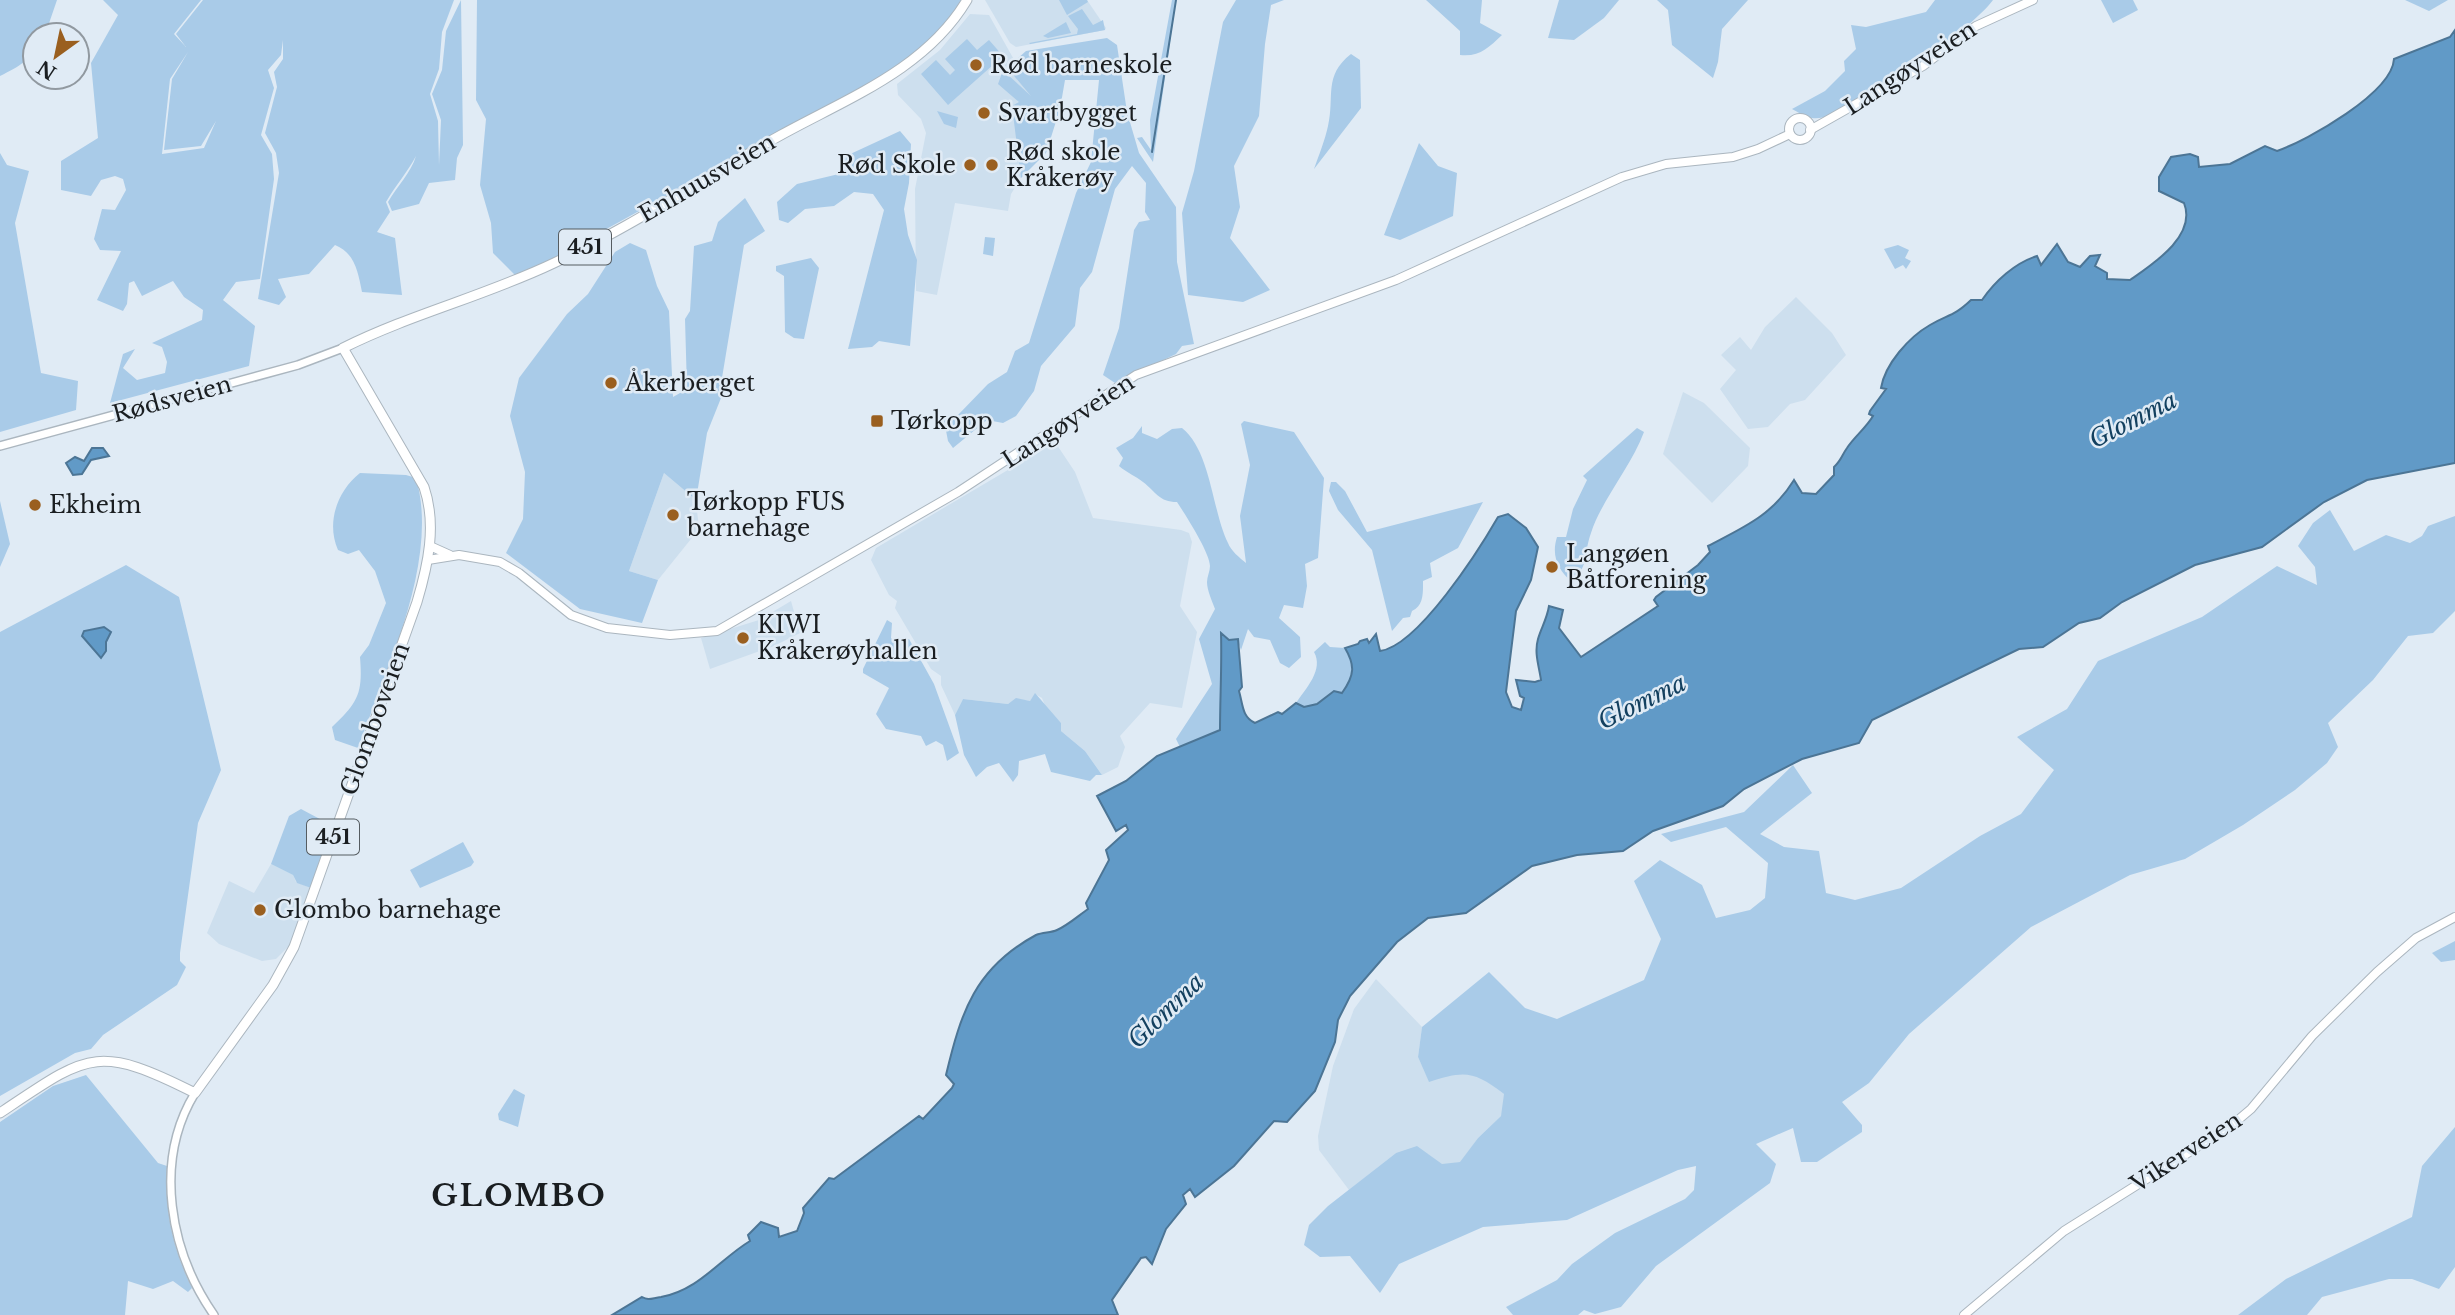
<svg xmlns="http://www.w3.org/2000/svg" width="2455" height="1315" font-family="'Libre Baskerville',serif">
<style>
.built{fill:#cddfee}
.green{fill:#a9cbe8;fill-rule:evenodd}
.water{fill:#619ac7;stroke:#4c7595;stroke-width:2}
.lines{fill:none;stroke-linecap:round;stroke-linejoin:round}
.stream{stroke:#4c7595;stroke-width:2}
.tertiary-casing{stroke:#abb6bf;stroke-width:10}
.secondary-casing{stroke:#abb6bf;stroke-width:10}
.primary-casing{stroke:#abb6bf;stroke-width:11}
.tertiary{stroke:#fff;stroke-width:7}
.secondary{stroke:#fff;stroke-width:8}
.primary{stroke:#fff;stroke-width:9}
.poi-dot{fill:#9a5f1f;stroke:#e0ebf5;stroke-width:2.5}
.labels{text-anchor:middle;stroke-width:5;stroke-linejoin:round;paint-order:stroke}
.shield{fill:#e0ebf5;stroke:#555c61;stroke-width:2}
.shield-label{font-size:21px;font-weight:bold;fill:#1a1e21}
.poi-label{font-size:23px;fill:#1a1e21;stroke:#e0ebf5;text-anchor:start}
.street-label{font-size:23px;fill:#1a1e21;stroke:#e0ebf5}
.water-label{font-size:24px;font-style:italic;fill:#13405f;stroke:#e0ebf5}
.district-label{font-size:30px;font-weight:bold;letter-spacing:2px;fill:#1a1e21;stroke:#e0ebf5}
</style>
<rect width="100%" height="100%" fill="#e0ebf5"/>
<g class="built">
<path d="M985,0H1087L1106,28L1105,30L1016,47L1010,43Z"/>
<path d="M970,14L989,15L1017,65L1014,76L1039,104L1017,139L1021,178L1011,194L1008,211L955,203L937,295L916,291L915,189L926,133L921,119L898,95L897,84L940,50Z"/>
<path d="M1796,297L1832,333L1846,355L1805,400L1790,404L1768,427L1748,429L1720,389L1736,370L1721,355L1740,337L1751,350L1765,327Z"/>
<path d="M1683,392L1704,403L1750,448L1748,466L1712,503L1663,454Z"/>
<path d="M1055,442L1075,472L1093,518L1181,530L1189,533L1192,542L1180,606L1197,632L1182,708L1150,703L1120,736L1125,747L1118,767L1102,775L1085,751L1061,731V723L1046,708L1042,698L1035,694L1030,701L1016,699L1008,704L963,699L955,715L941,685V676L931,669L895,608L897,601L889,595L871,560L876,548Z"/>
<path d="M664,473L696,500L699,529L658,580L629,571Z"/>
<path d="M791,601L800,633L774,646L710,669L701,638L759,620Z"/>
<path d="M271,864L293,875L296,882L311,888L292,943L276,959L262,961L219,944L207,933L229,881L254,893Z"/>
<path d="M1376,979L1422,1027L1418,1057L1429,1081L1459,1072L1480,1076L1504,1094L1506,1103L1501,1116L1478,1138L1461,1162L1442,1165L1428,1154L1396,1153L1349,1190L1319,1150L1318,1136L1333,1066L1354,1009Z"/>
</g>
<g class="green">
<path d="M0,0H57L45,35H35C35,59 20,66 0,76Z"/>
<path d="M103,0H201L174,34L186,47L176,34L203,0H454L442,32L439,69L430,94L438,121L439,165L441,120L432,94L442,70L446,31L461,0L463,145L457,158L455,180L429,183L419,204L392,211L388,202C397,186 411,173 416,156C407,173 395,186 386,202L390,212L377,232L395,238L402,295L362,292C358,272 355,253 335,245L309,274L278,279L286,297L279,305L258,299L279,173L276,153L265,133L277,87L274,72L283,59V40L281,55L268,70L274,88L261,135L272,154L274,179L260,279L236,282L223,300L255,326L249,366L110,403L123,354L135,349L123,368L137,380L165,373L167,362L162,347L152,343L202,320L203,310L184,297L173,281L142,296L134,281L129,283L127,304L123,311L97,300L121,251L100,250L94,239L102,209L115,210L126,190L123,179L115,176L101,180L91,196L61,190V161L98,138L91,63L118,15ZM188,52L172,79L164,150L201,146L216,121L204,148L162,154L170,79Z"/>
<path d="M477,0H963L956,14L911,61L534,269L515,275L493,253L491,223L480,185L486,119L476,100Z"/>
<path d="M1059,0H1087L1088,2L1067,15Z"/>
<path d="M1172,0H1176L1153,162L1137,138L1142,137L1151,150L1150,120Z"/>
<path d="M1236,0H1284L1271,5L1265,44L1259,116L1234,166L1240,207L1230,238L1270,290L1243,302L1188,295L1182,213L1194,171L1223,22Z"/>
<path d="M1426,0H1482L1480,23L1502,35C1488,48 1480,57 1460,55V31Z"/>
<path d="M1559,0H1619L1604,18L1574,40L1548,38Z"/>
<path d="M1657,0H1748L1722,29L1718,62L1713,78L1672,45L1668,10Z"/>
<path d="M1935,0H1993C1972,29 1845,125 1812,118C1805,117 1798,112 1792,109L1825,91L1845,71L1844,61L1856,49L1851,25L1866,27L1926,12Z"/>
<path d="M2101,0H2133L2138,10L2113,23Z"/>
<path d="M2405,0H2448L2429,11Z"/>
<path d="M1082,9L1093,25L1103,20L1105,30L1030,44L1029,43L1077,34L1078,29L1068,16Z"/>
<path d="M1066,22L1071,33L1048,38L1043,36Z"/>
<path d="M1107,38L1117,45L1127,112L1139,153L1176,207L1177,262L1194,344L1182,346L1176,354L1115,383L1103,375L1119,328L1134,230L1139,222L1150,220L1145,212L1146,183L1132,166L1115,189L1092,272L1080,288L1075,326L1041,366L1034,391L1016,416L1003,423L987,420L953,448L948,441L943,415L957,416L988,384L1007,372L1015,351L1029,343L1076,193L1091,162L1099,80H1065L1060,109L1046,153L1021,178L1012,106L1019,102L998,84L1002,73L1007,74L1031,96L1014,76L1017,59L1026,51Z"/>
<path d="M967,39L977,50L989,40L1003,56L948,105L921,74L936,60L950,75L955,70L945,59Z"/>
<path d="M1351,54L1360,60L1361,108L1314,169C1319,155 1325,140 1328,126C1335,96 1323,76 1351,54Z"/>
<path d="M937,111L958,117L956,128L944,124Z"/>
<path d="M900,131L911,144L909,183L904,209L908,235L917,260L910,346L879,341L872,347L848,349L884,210L873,194L854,192L834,206L805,209L788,223L779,220L777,202L797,184L843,173L846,156Z"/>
<path d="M1419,143L1438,166L1457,173L1453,216L1400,240L1384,235Z"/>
<path d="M0,153L7,165L29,171L15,223L41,373L78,381L76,410L0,432Z"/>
<path d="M745,198L765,231L744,245L720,390L721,398L707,433L696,500L664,473L629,571L658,580L642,623L580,609L506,553L523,519L525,472L510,416L519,378L567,314L588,294L615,252L630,243L646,250L657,286L669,311L673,397L687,389L685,319L690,311L694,246L712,241L718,222Z"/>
<path d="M985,237L995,238L993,256L983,254Z"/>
<path d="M1898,245L1909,250L1905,258L1911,261L1906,269L1903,265L1895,269L1884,249Z"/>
<path d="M811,258L819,268L804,339L794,338L785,332L784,276L776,271V266Z"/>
<path d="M1244,421L1294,432L1324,478L1318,558L1305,564L1307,586L1303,608L1284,605L1279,618L1300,637L1301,657L1289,668L1280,663L1270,640L1254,637L1248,629L1241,650L1237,639L1229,640L1222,633L1223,693L1220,706L1221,731L1181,749L1176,739L1212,684L1199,639L1215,609C1212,601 1207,590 1207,582C1207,577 1210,571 1210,566C1210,553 1185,514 1177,502C1159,502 1156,492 1143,482C1136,476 1127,473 1119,466L1123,458L1116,448L1133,438L1142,426V433L1157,439L1172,429L1182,428C1211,451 1212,511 1228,543C1231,551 1240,558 1246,563L1240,516L1250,465L1241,424Z"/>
<path d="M1637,428L1644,432C1631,467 1601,501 1591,533C1583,555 1590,564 1572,582C1558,570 1551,556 1557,537H1566L1573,509L1587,480L1583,476Z"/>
<path d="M360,473L406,475L416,478C440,560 386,670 358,748L335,740L332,727C358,702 363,694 360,657L369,645L386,603L375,571L359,550L348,554L338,550C326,523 337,491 360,473Z"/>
<path d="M1331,482H1336L1345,491L1367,532L1483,502L1458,548L1430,563L1432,577L1423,581C1423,592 1424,606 1412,611L1410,617L1403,618L1392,631L1372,550L1338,510L1329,491Z"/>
<path d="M0,501L10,544L0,567Z"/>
<path d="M2330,510L2354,551L2386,535L2410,543L2422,536L2428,526L2455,516V611L2433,633L2408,636L2373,680L2328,723L2338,747L2327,763L2295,790L2243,825L2185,859L2130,875L2031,927L1909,1034L1869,1083L1842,1102L1862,1125V1132L1817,1162H1801L1793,1128L1756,1144L1776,1164L1770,1183L1656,1266L1621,1307L1595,1314L1584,1310L1578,1315H1513L1506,1307L1557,1280L1572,1264L1615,1233L1685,1199L1694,1190L1696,1166L1678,1170L1567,1220L1483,1227L1399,1264L1380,1293L1350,1256L1320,1257L1304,1245L1309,1225L1328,1206L1396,1153L1417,1146L1442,1164L1460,1162L1478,1138L1501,1116L1504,1094C1474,1071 1465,1070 1429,1082L1418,1057L1422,1027L1489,972L1525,1008L1557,1019L1644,980L1661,939L1634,881L1660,860L1702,885L1716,918L1750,910L1765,898L1768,863L1726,827L1671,842L1661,834L1744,812L1793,765L1812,793L1760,834L1784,847L1819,851L1826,893L1855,900L1901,888L1980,836L2021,814L2054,770L2017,737L2067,709L2098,661L2202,617L2277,566L2317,585L2315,567L2298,546L2313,523Z"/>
<path d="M126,565L179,597L221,770L198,823L180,953V961L186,967L177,985L103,1035L91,1049L75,1053L0,1096V632Z"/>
<path d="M887,620L892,623L891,638L895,642L909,639L934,684L959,753L947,761L943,745L936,741L926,746L921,736L886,729L876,714L889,688L863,673V669Z"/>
<path d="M1325,642L1330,647L1345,648L1352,657L1351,680L1342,693L1334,691L1317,704L1304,707L1296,703C1306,688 1324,670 1314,652Z"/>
<path d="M1035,693L1061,723V731L1085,751L1102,775H1096L1090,781L1051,772L1045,754L1019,761L1018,775L1013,782L999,763L987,767L976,777L964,755L955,715L963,699L1008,704L1016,698L1030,701Z"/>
<path d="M301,809L333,826L311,888L297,883L293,875L271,864L289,816Z"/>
<path d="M463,842L474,862L471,866L420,888L410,870Z"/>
<path d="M2455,941V960L2441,962L2432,953Z"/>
<path d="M86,1075L158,1163L167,1166C165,1212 172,1247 192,1288L188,1292L173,1281L153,1289L128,1281L125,1315H0V1122L53,1086Z"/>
<path d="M514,1089L525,1095L518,1127L499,1120L498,1114Z"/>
<path d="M2455,1127V1267L2439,1289L2412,1279H2389L2322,1297L2307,1315H2238L2286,1279L2412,1217L2422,1166Z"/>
</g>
<g class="water">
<path d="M2455,30V463L2367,480L2324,502L2262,547L2195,565L2122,602L2100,618L2079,623L2043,647L2019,649L1872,720L1859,743L1802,759L1744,789L1723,806L1653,831L1623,851L1577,855L1532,866L1466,913L1428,918L1397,942L1350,996L1338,1020L1335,1042L1315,1091L1287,1122L1274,1121L1234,1166L1195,1197L1190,1189L1183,1195L1186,1204L1166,1229L1152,1264L1146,1257L1141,1258L1112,1300L1118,1315H612L642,1297C649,1301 652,1298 661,1297C699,1290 720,1259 750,1241L748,1235L761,1222L778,1228L779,1237L797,1231L804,1213L803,1208L829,1178L834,1179L919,1116L923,1119L952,1088L954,1084L946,1075C961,1012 975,968 1036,935C1043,932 1051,933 1057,930C1068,925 1078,916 1088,909L1086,903L1109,860L1106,850L1128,830L1126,825L1116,831L1097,796L1126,781L1157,756L1220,730C1220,698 1222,666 1221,633L1229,640L1238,639L1242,687L1239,691C1243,705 1242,717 1255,723L1278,712L1282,714L1296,703L1304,707L1317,704L1334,691L1342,693C1355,675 1355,665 1345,648L1358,644L1360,641L1367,639L1369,643L1376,634L1380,651C1418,646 1479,550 1498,517L1508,514L1526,528L1538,547L1531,580L1516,611L1506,692L1512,707L1521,710L1524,698L1520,696L1516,680L1535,682L1541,680C1539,666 1534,653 1538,639C1541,628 1547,619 1549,606L1563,610L1559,628L1581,657L1658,606L1654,600L1656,597L1698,565L1710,552L1708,546C1742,528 1772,516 1794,480L1802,493L1816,494L1834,475V467C1841,461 1842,455 1847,448C1854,437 1866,428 1873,416L1869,414L1870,411L1886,389L1881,388C1885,364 1909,337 1930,325C1949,314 1953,317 1971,300H1982C1995,281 2015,263 2037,256L2041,265L2057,244L2068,262L2080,267L2090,256L2100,255L2095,266L2107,273V279L2130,280C2153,264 2197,236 2184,203L2159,191V177L2171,157L2190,154L2198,157L2199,167L2230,164L2265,146L2277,151C2308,140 2392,93 2394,59L2450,37Z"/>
<path d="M92,448H103L109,456L91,460L82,474L73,475L66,463L75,457L84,461Z"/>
<path d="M104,627L111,632L106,642V651L101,658L82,636L84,631Z"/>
</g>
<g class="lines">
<path class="stream" d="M1152,152L1176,0"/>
<g class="tertiary-casing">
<g id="tertiary">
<path d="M0,446L298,365L343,348"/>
<path d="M195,1093C153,1162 170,1252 214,1315"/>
</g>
</g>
<g class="secondary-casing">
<g id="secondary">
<circle cx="1800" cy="129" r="11"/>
<path d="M1810,130L1923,66L1976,26L2033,0"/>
<path d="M430,546L450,555"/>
<path d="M428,560L459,555L500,562L519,573L571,615L607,628L670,635L717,631L958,492L1136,375L1396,280L1622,177L1666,164L1733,157L1758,149L1790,134"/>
<path d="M1964,1315L2064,1231L2232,1125L2251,1109L2312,1036L2377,972L2416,938L2455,917"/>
</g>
</g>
<g class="primary-casing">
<path id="primary" d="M0,1113C88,1054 96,1043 195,1093L273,985L294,947L417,602C428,565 437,525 424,487L343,348C411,314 485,296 554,263C633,226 705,177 781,135C848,98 926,69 967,0"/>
</g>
<use href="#tertiary" class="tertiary"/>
<use href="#secondary" class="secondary"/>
<use href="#primary" class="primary"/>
</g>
<g class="poi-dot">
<circle cx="976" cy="65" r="7"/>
<circle cx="984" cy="113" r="7"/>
<circle cx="970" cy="165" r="7"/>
<circle cx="992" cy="165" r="7"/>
<circle cx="611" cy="383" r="7"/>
<rect x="870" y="414" width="14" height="14" rx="3.5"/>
<circle cx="35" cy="505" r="7"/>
<circle cx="673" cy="515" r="7"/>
<circle cx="1552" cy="567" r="7"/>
<circle cx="743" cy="638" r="7"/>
<circle cx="260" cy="910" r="7"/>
</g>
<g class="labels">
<g class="shield">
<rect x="559" y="229.5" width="52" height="35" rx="5"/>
<rect x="307" y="819.5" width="52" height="35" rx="5"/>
</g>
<g class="shield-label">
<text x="585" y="254">451</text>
<text x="333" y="844">451</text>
</g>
<g class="poi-label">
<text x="990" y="73">Rød barneskole</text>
<text x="998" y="121">Svartbygget</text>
<text x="1006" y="160">Rød skole<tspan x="1006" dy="26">Kråkerøy</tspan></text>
<text x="956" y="173" text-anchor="end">Rød Skole</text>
<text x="625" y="391">Åkerberget</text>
<text x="891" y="429">Tørkopp</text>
<text x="687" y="510">Tørkopp FUS<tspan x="687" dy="26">barnehage</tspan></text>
<text x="49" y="513">Ekheim</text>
<text x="1566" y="562">Langøen<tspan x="1566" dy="26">Båtforening</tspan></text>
<text x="757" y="633">KIWI<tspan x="757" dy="26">Kråkerøyhallen</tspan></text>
<text x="274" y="918">Glombo barnehage</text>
</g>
<g class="street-label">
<text transform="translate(1910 68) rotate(-33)" y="8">Langøyveien</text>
<text transform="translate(707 178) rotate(-30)" y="8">Enhuusveien</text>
<text transform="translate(172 399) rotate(-15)" y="8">Rødsveien</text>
<text transform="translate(1068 421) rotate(-33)" y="8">Langøyveien</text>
<text transform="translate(375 719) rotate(-70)" y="8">Glomboveien</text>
<text transform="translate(2186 1152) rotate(-33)" y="8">Vikerveien</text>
</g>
<g class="water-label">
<text transform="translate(2133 420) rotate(-27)" y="8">Glomma</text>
<text transform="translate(1642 702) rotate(-26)" y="8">Glomma</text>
<text transform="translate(1166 1011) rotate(-44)" y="8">Glomma</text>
</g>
<g class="district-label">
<text x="519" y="1206">GLOMBO</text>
</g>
</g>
<g transform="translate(56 56) rotate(213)"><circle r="33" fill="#e0ebf5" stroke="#9199a0" stroke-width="2"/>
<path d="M0-5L12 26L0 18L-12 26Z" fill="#9a5f1f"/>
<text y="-10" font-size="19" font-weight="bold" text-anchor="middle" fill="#1a1e21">N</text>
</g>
</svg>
